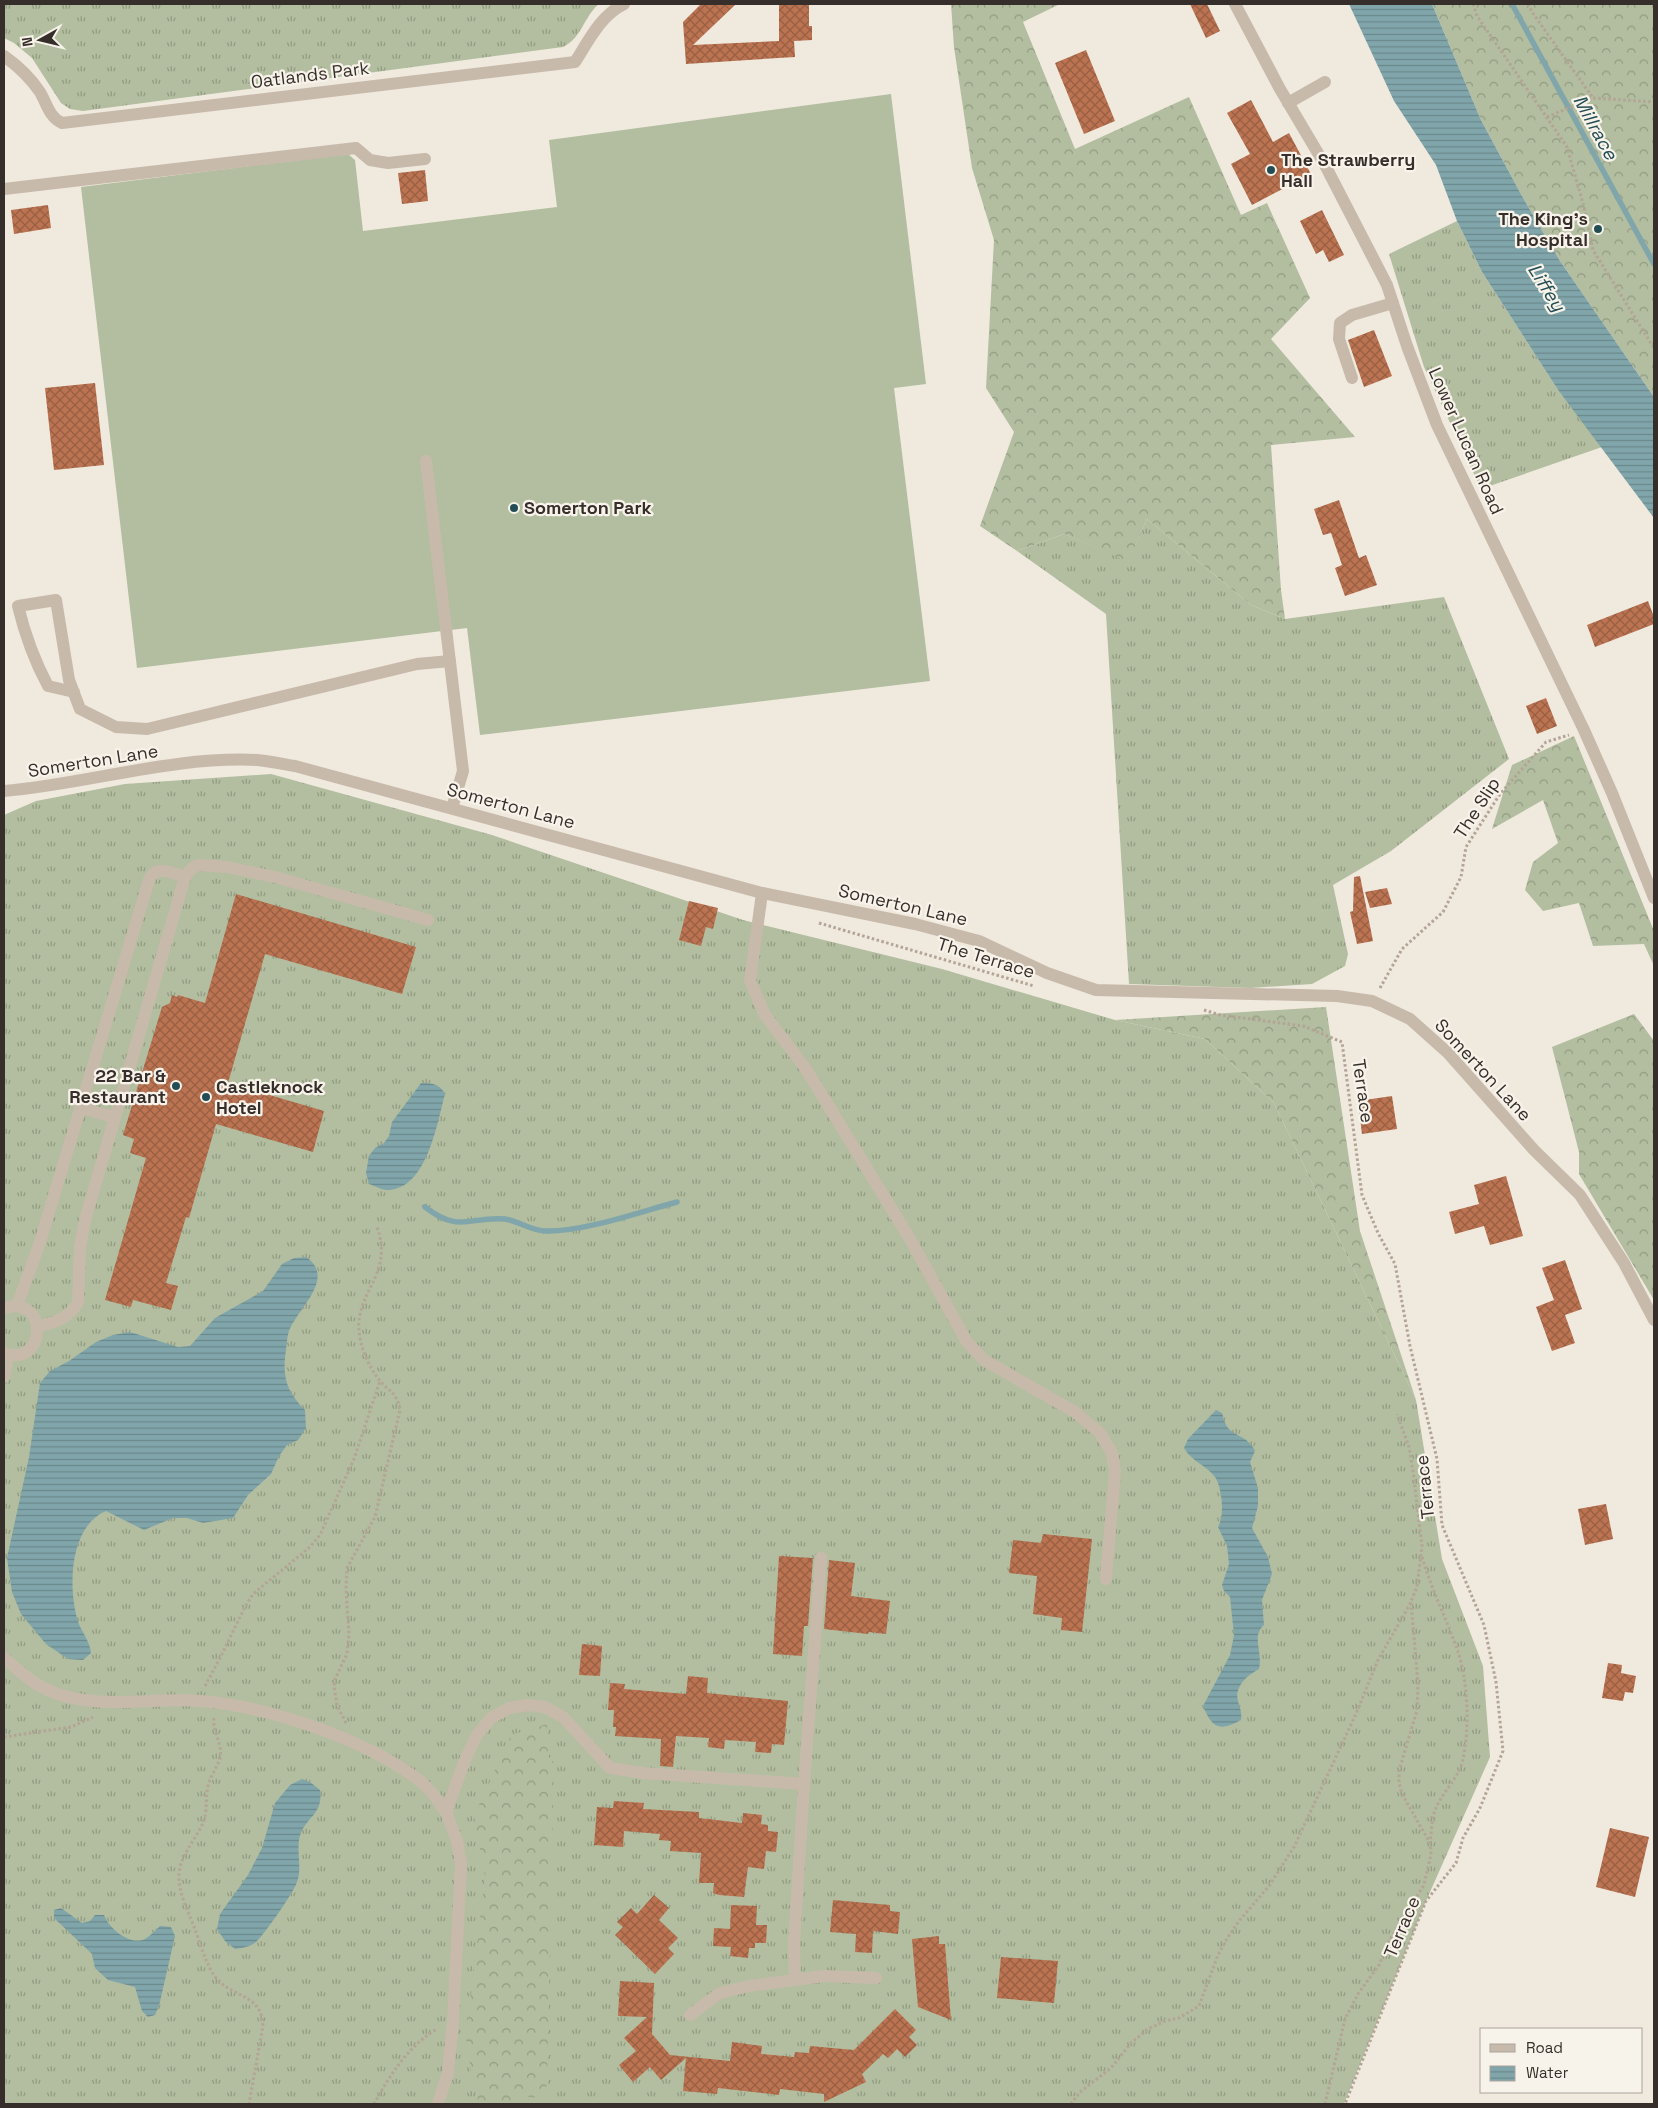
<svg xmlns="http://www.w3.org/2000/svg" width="1658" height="2108" font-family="'Space Grotesk',sans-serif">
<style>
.grass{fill:url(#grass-tufts)}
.forest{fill:url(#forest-crowns)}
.garden{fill:#b2be9f}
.water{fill:url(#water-rules)}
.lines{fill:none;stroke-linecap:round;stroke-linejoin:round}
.stream{stroke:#80a6ab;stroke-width:5.5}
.building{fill:url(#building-cross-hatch)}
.path{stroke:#b3a495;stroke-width:3;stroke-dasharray:2.5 2.5;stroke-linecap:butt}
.minor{stroke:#c8baab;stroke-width:12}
.poi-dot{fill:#234d54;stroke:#f8f3ea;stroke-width:2}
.labels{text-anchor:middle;stroke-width:4.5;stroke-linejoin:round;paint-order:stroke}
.street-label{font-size:18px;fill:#362e2a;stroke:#f8f3ea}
.poi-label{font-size:18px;font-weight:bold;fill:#362e2a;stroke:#f8f3ea;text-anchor:start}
.water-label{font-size:19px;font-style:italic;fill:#234d54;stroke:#f8f3ea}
</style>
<defs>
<pattern id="grass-tufts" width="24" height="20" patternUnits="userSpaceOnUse" patternTransform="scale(1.25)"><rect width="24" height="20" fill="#b2be9f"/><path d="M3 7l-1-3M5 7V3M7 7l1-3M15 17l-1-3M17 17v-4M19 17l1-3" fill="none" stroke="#929b82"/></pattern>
<pattern id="forest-crowns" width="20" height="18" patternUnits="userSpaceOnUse" patternTransform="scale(1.25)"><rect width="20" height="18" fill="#b2be9f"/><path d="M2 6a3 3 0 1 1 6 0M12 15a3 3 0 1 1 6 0" fill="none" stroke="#929b82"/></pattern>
<pattern id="water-rules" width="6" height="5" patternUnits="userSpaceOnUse" patternTransform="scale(1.25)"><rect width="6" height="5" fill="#80a6ab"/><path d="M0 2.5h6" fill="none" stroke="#6a888b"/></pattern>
<pattern id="building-cross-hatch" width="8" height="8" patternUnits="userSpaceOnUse" patternTransform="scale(1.25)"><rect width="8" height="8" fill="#bb7351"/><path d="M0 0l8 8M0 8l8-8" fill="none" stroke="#995f43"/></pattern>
</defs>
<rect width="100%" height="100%" fill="#f0e9de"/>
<g class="grass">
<path d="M4,4H599C584,16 582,38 563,47L83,111L70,109L61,103L32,58L14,43L4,38Z"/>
<path d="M1457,221L1482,272L1558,390L1602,447L1481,489L1424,367L1389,254Z"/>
<path d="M1147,519L1251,605L1285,619L1444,597L1509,759L1391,851L1333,885L1348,954L1345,966L1312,984L1250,988L1129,984L1106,614L1017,551L1064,534L1128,561Z"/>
<path d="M271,774L492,835L743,920L942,969L1115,1020L1205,1039L1274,1103L1416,1400L1442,1559L1483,1666L1490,1757L1426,1901L1344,2104H4V815L36,801L125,784Z"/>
</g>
<g class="forest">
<path d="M951,4H1060L1023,22L1075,149L1189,97L1241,215L1267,203L1310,298L1271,339L1355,437L1271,445L1281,590L1285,619L1251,605L1147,519L1128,562L1064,534L1017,551L980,526L1014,432L986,388L994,240L972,168L954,47Z"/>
<path d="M1432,4H1654V397L1560,261L1522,196L1481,120Z"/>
<path d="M1574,736L1654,931V966L1644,944L1593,946L1579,903L1543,911L1525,890L1533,862L1558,843L1543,800L1492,829L1512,765Z"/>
<path d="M1326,1007L1360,1231L1416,1400L1274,1103L1205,1039L1115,1020Z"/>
<path d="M1634,1014L1654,1041V1300L1579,1174V1152L1552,1047Z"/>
<path d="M547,1724L548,1756L554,1763L547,2083L544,2098L528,2097L518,2104H479L472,2078L466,2038L485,1876L474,1816L511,1735Z"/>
</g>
<path class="garden" d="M891,94L926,384L894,388L930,681L480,735L467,628L137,668L81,187L348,154L355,160L363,231L557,207L549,140Z"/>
<g class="water">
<path d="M1349,4H1432L1481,120L1522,196L1560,261L1654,397V518L1558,390L1482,272L1457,221L1436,165L1394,101Z"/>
<path d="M421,1083C432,1083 440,1084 445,1094C437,1123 427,1190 387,1190C382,1190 375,1186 369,1184L366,1173L369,1156L375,1148L384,1143L389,1136L392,1122Z"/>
<path d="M306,1257C337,1278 297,1309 289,1331C287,1336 287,1344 286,1350C282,1376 286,1391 305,1410L306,1428L298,1440L287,1445L279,1456L271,1474L248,1495L233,1518L203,1523L187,1518H173L144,1530L106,1511C70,1526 68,1585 77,1618C80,1631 90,1640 91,1653L83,1660L68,1659L46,1644L21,1614L12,1592L7,1558L29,1457L40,1383L50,1371L69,1361L96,1342L113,1335L130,1332L178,1347L190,1346L215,1318L263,1291L282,1264L294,1258Z"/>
<path d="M1216,1410L1222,1413C1223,1416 1224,1421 1226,1425C1233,1437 1248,1435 1255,1451L1250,1462L1258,1488V1506L1252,1528L1268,1557L1272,1574L1262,1600L1264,1625C1251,1636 1263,1652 1259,1669C1248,1675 1234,1686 1238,1701C1240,1709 1242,1711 1241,1720C1219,1732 1212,1728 1203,1706L1230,1655L1234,1635L1230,1597L1224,1591L1222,1585L1229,1564L1227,1546L1218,1527C1225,1516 1222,1487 1215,1477C1206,1465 1191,1461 1184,1448L1188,1439Z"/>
<path d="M302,1779L310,1782L320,1790C324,1816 303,1817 299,1840C297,1854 302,1869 297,1882C294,1892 264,1935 256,1942C250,1947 242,1948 235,1949L225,1941L217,1929L220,1914L248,1875L262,1848L275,1803L290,1785Z"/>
<path d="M61,1908L82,1923L90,1921L95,1915H104C109,1928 129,1946 145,1939C150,1936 156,1930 160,1926L171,1927L175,1936L159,2006L155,2015L148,2017L142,2011L135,1987L108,1980L95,1968L92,1954L54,1918V1910Z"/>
</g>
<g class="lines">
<g class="stream">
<path d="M1512,4L1654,264"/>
<path d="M425,1207C460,1234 469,1216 505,1219C519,1221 531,1231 546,1231C583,1232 639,1212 677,1202"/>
</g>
</g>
<g class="building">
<path d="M701,4H736L693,45L779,41V4H809V26H812V40L794,41L795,57L686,64L683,22Z"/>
<path d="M1190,4H1207L1220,31L1206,38Z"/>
<path d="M1086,50L1115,121L1084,134L1055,63Z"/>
<path d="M1251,100L1273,142L1289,133L1312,176L1293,186L1292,184L1252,205L1231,164L1250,154L1227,113Z"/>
<path d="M425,170L428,201L402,204L398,173Z"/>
<path d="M48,205L51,228L14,234L11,210Z"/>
<path d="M1322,210L1344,255L1329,262L1323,250L1316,254L1300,221Z"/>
<path d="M1374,330L1392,376L1364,387L1348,340Z"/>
<path d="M95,383L104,465L54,470L45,388Z"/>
<path d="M1339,500L1359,558L1366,555L1377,585L1345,596L1335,568L1342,565L1331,533L1323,535L1314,509Z"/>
<path d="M1648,601L1654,617V624L1595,647L1587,625Z"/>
<path d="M1546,698L1557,726L1537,734L1526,706Z"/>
<path d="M1360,876L1373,941L1357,944L1350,912L1353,911L1354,877Z"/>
<path d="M1387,888L1392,904L1370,908L1365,892Z"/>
<path d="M236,894L416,947L402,994L265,954L228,1083L324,1111L313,1152L216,1124L189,1218L186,1217L166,1283L178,1286L171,1310L133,1300L131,1307L105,1300L146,1158L130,1153L134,1139L123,1135L162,1007L170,1003L172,995L177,997L178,995L205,1003Z"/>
<path d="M689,901L718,908L713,929L706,927L701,946L679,940Z"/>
<path d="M1392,1096L1397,1129L1362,1134L1358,1101Z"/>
<path d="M1506,1176L1523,1236L1490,1245L1484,1226L1455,1234L1449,1212L1479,1204L1474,1185Z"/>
<path d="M1565,1260L1582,1309L1565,1315L1575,1343L1552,1351L1536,1307L1554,1300L1542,1268Z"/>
<path d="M1606,1504L1613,1539L1585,1545L1578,1509Z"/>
<path d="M1043,1534L1092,1539L1082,1632L1061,1630L1062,1618L1033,1614L1037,1576L1009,1573L1013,1540L1041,1543Z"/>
<path d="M779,1556L813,1558L808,1626H804L802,1656L773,1654Z"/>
<path d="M829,1560L855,1563L851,1596L890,1601L886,1634L869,1632L868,1634L824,1629Z"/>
<path d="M582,1644L602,1646L600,1676L579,1675Z"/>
<path d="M1608,1663L1622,1665L1621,1673L1636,1676L1633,1693L1625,1692L1623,1701L1602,1698Z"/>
<path d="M688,1676L708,1678L707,1693L788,1701L784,1745L772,1744L771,1753L755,1752L756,1742L725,1740L724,1749L708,1747L709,1738L676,1736L673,1767L660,1766L661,1739L615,1736L616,1727H613L614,1710H608L610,1683L625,1684L624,1689L686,1694Z"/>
<path d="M614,1801L644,1803L643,1809L699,1812V1818L742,1823L743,1813L762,1815L761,1824L768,1825V1831L778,1832L776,1852L766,1851L764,1869L748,1867L744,1897L719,1895L713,1893L714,1883H699L701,1853L670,1851L671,1841L659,1840L660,1834L624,1831L623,1847L594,1845L597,1807L613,1808Z"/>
<path d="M1610,1828L1649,1837L1635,1897L1596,1887Z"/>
<path d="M654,1895L669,1908L659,1920L678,1938L668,1948L674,1954L655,1974L615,1935L623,1927L617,1922L631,1908L637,1914Z"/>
<path d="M833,1900L890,1905V1911L900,1912L898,1934L873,1931L872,1953L855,1952L856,1934L830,1932Z"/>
<path d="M731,1905L757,1906L756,1925H767L766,1943H755V1948H749L748,1958L730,1956L731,1947L713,1946L714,1928L730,1929Z"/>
<path d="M939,1936V1944H945L951,2020L918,2007L912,1939Z"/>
<path d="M1001,1957L1058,1961L1054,2003L997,1998Z"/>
<path d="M620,1981L654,1983L652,2034L670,2055L730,2061L732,2042L762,2046L761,2054L794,2057L795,2052L809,2053L810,2046L854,2050L895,2009L916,2030L909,2037L917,2045L905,2057L897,2049L888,2058L883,2054L862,2074L866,2082L824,2102V2094L780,2089L779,2095L718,2088L717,2094L683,2091L686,2058L661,2080L650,2067L633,2082L619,2065L636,2051L624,2038L647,2017L618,2016Z"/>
</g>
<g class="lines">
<g class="path">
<path d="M1473,4L1477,16L1567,147L1584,207L1593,250L1654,348"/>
<path d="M1528,4L1532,12L1593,98"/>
<path d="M1547,117L1593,98L1654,102"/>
<path d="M819,923L1034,986"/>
<path d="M1380,988L1402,949L1443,912L1461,877L1466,847L1500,794L1546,742L1569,735"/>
<path d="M1204,1010L1220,1015L1303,1026L1342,1042L1362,1195L1378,1233L1395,1264L1410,1346L1437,1459L1442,1525L1484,1625L1496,1682L1503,1751L1480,1808L1463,1838L1456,1863L1426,1901L1345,2104"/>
<path d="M1422,1557C1431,1588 1446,1618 1457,1649C1468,1679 1470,1728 1463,1759C1459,1778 1443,1791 1436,1808C1431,1818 1432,1831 1430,1842"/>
<path d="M205,1686L220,1658L245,1607L253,1594L310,1547L320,1535L354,1459L380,1381"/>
<path d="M214,1718C212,1732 223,1743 220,1758C217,1768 210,1776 208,1786C205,1799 208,1810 203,1823C196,1839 180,1856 179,1874C178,1894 190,1915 196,1932C200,1943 203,1954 208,1964C210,1969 214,1976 218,1980C235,1998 262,1995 263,2026L249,2104"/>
<path d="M346,1723L337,1705L334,1687L335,1679L347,1654L349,1634L346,1589L347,1568L375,1517L400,1410C397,1391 387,1391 377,1377C368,1365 360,1346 359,1330C356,1291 394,1274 377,1227"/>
<path d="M4,1737L71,1727L93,1717"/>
<path d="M374,2104C390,2075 408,2046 437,2029"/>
<path d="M1071,2104L1080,2092L1111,2068L1131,2043L1148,2029L1165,2021L1179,2018L1199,2006L1218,1955L1228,1937L1239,1921L1269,1886L1294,1847L1355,1716L1378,1660L1410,1604L1417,1587L1422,1546L1413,1471L1409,1447L1397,1414"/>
<path d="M1325,2104L1345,2019L1358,1994L1379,1965L1389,1941L1424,1885L1431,1854L1430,1843L1402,1794L1399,1783V1771L1417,1710L1418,1683L1411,1602"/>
</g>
<g class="minor">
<path d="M1235,4L1280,89L1325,165L1387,285L1407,346L1437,425L1584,730L1612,793L1654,898"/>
<path d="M4,56C18,66 30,77 40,92C47,104 49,117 62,123L575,62C589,40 601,15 624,4"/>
<path d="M1288,103L1325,82"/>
<path d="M4,189L356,148L370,160L388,163L425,159"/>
<path d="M1352,378L1339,339L1340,323L1352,315L1393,303"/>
<path d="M426,461L463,771L452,808"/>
<path d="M74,692L48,686C34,660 25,635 18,606L56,600L69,680L80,709L116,727L147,729L417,664L450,661"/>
<path d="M4,791C88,784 171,756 257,760C269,761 282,764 295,766L762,893L915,924L979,941L1047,973L1096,990L1337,996L1372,1001L1410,1019L1448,1053L1534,1150L1580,1195L1624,1263L1654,1320"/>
<path d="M762,893L750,981L765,1015L806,1069L910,1239L967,1342L984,1360L1075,1412L1100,1433L1112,1453L1115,1471L1106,1579"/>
<path d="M80,1107L115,1118"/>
<path d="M17,1306L40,1242L149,880C156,864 172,873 185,877"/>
<path d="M4,1308C50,1294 46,1369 4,1353"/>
<path d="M37,1326C54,1324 70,1317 78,1302L80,1247L85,1220L185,877L191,869L198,865L227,867L275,877L428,920"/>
<path d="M4,1377L8,1355"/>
<path d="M4,1658C18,1670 32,1683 50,1691C98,1711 150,1697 200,1701C267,1706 362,1738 416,1778C429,1787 437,1799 446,1812"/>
<path d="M795,1979L794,1943L804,1784L821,1558"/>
<path d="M690,2015L720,1993L749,1986L824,1976L876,1978"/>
<path d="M438,2104L448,2072L453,2021L461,1864L457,1841L446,1812L465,1760L477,1735L491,1718L509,1708L528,1705L545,1707L563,1717L610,1768L643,1773L804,1784"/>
</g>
</g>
<g class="poi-dot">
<circle cx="1271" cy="170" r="5"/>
<circle cx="1598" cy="229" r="5"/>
<circle cx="514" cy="508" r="5"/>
<circle cx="176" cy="1086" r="5"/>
<circle cx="206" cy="1097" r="5"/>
</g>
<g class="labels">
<g class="street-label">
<text transform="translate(310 75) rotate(-7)" y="6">Oatlands Park</text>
<text transform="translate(1466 441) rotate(66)" y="6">Lower Lucan Road</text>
<text transform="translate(93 761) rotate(-9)" y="6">Somerton Lane</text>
<text transform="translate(511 806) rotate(15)" y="6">Somerton Lane</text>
<text transform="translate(1477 808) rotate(-57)" y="6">The Slip</text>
<text transform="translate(903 905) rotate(13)" y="6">Somerton Lane</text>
<text transform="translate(986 958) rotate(17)" y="6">The Terrace</text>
<text transform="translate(1483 1070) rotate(47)" y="6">Somerton Lane</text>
<text transform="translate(1363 1091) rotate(82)" y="6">Terrace</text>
<text transform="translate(1425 1487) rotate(-96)" y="6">Terrace</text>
<text transform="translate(1402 1927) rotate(-67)" y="6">Terrace</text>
</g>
<g class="poi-label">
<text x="1281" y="166">The Strawberry<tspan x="1281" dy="21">Hall</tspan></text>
<text x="1588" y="225" text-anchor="end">The King's<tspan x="1588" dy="21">Hospital</tspan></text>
<text x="524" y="514">Somerton Park</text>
<text x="166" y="1082" text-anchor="end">22 Bar &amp;<tspan x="166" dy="21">Restaurant</tspan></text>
<text x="216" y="1093">Castleknock<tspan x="216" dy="21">Hotel</tspan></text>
</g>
<g class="water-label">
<text transform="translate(1596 127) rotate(61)" y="7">Millrace</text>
<text transform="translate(1547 287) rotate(58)" y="7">Liffey</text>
</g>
</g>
<rect width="1658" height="2108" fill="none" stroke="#362e2a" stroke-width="10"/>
<rect x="1480" y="2028" width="162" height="65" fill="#f8f3ea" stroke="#aaa49d"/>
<rect x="1490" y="2044" width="25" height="8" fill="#c8baab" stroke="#aaa49d"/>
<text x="1526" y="2053" font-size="15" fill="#362e2a">Road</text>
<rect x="1490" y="2066" width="25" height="15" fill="url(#water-rules)" stroke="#aaa49d"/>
<text x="1526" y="2078" font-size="15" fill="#362e2a">Water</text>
<g transform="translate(40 40) rotate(262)" stroke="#f8f3ea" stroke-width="4" paint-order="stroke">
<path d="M0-4L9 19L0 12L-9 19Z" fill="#362e2a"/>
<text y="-8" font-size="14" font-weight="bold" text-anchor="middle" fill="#362e2a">N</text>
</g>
</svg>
